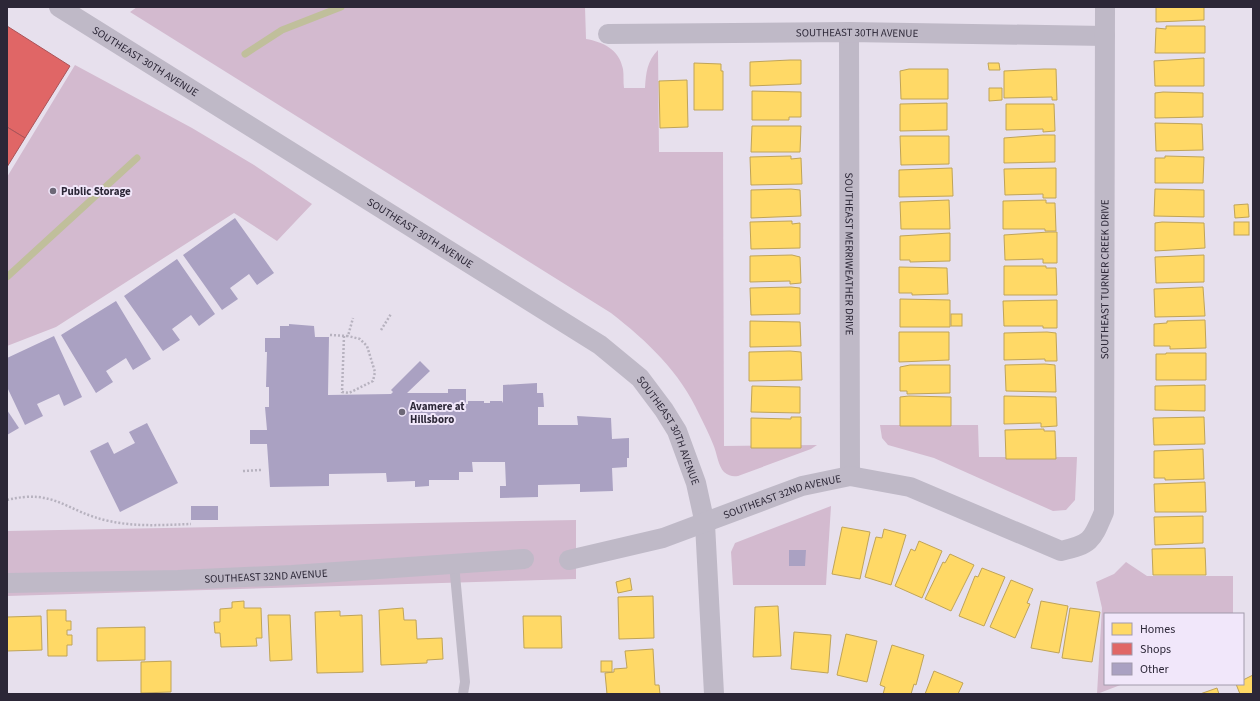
<svg xmlns="http://www.w3.org/2000/svg" width="1260" height="701" font-family="'Source Sans 3',sans-serif">
<style>
.green{fill:#d3bacf}
.homes{fill:#ffd966;stroke:#c0a458}
.shops{fill:#e06666;stroke:#aa5358}
.lines{fill:none;stroke-linecap:round;stroke-linejoin:round}
.stream{stroke:#c0bf9b;stroke-width:7}
.building{fill:#aaa1c2}
.path{stroke:#b7b2bf;stroke-width:2.5;stroke-dasharray:2 2;stroke-linecap:butt}
.service{stroke:#bfb9c7;stroke-width:10}
.minor{stroke:#bfb9c7;stroke-width:20}
.poi-dot{fill:#6d6877;stroke:#f1e7fa;stroke-width:1.5}
.labels{text-anchor:middle;stroke-width:4;stroke-linejoin:round;paint-order:stroke}
.street-label{font-size:11px;fill:#2c2737;stroke:#f1e7fa}
.poi-label{font-size:11px;font-weight:bold;fill:#2c2737;stroke:#f1e7fa;text-anchor:start}
</style>
<rect width="100%" height="100%" fill="#e7e0ed"/>
<g class="green">
<path d="M137,7H585L586,39C603,42 619,49 623,69C624,75 623,82 624,88H645C646,73 647,61 658,50L659,152H723L724,446L817,445L811,449L738,476C733,477 729,476 724,472C718,466 717,453 713,444C709,434 704,424 699,414C680,372 647,341 611,313L130,12Z"/>
<path d="M75,65L192,128L254,165L312,204L277,241L234,213L56,327L7,346V177Z"/>
<path d="M880,425H978L979,457H1077L1075,500L1066,510L1053,511L934,458L888,445L882,438Z"/>
<path d="M831,506L826,585H733L731,552L735,543Z"/>
<path d="M576,520V579L7,596V531Z"/>
<path d="M1126,562L1147,576H1233V614H1105V684H1123L1097,694L1102,608L1096,582L1114,574Z"/>
</g>
<g class="homes">
<path d="M1156,7H1204V20L1156,22Z"/>
<path d="M1166,26H1205V53H1155L1156,28L1166,29Z"/>
<path d="M1204,58V86H1155L1154,61Z"/>
<path d="M790,60H801V84L750,86V62Z"/>
<path d="M694,63L721,64V71H723V110H694Z"/>
<path d="M988,63H999L1000,70H989Z"/>
<path d="M909,69H948V99H901L900,71Z"/>
<path d="M1044,69H1056L1057,100H1052V97L1004,98V71Z"/>
<path d="M687,80L688,127L660,128L659,81Z"/>
<path d="M989,88H1002V100L989,101Z"/>
<path d="M752,91L801,92V117H789V120H752Z"/>
<path d="M1163,92L1203,93V117L1155,118V93Z"/>
<path d="M947,103V130L900,131V104Z"/>
<path d="M1006,104H1054L1055,131L1043,132V129L1006,130Z"/>
<path d="M1155,123L1202,124L1203,150L1156,151Z"/>
<path d="M752,126H801L800,152H751Z"/>
<path d="M1043,135H1055V162L1004,163V138Z"/>
<path d="M900,136H949V164L901,165Z"/>
<path d="M791,156V159L801,158L802,184L751,185L750,157Z"/>
<path d="M1165,156L1204,157L1203,183H1155V158H1165Z"/>
<path d="M952,168L953,196L899,197V170Z"/>
<path d="M1056,168V198H1043V194L1005,195L1004,169Z"/>
<path d="M791,189L800,190L801,216L751,218V190Z"/>
<path d="M1155,189L1204,190V217L1154,216Z"/>
<path d="M949,200L950,229H901L900,202Z"/>
<path d="M1046,200V203H1055L1056,231H1045V229H1003V201Z"/>
<path d="M1248,204L1249,217L1235,218L1234,205Z"/>
<path d="M792,221V224L800,223V248L751,249L750,222Z"/>
<path d="M1162,222L1204,223L1205,248L1155,251V223Z"/>
<rect x="1234" y="222" width="15" height="13"/>
<path d="M1049,232H1057V263H1043V259L1005,260L1004,235Z"/>
<path d="M950,233V261L910,262V260H900V236Z"/>
<path d="M792,255L800,257L801,283L790,284V281L750,282V256Z"/>
<path d="M1204,255V282L1156,283L1155,257Z"/>
<path d="M1004,266H1046V268H1056L1057,295H1004Z"/>
<path d="M899,267L947,268L948,294L912,295V293H899Z"/>
<path d="M791,287L800,288V314L751,315L750,288Z"/>
<path d="M1203,287L1205,316L1155,317L1154,289Z"/>
<path d="M900,299L950,300V327H900Z"/>
<path d="M1057,300V328H1043V326H1004L1003,301Z"/>
<rect x="951" y="314" width="11" height="12"/>
<path d="M1205,320L1206,348L1170,349V346H1154V324L1167,323V321Z"/>
<path d="M750,321L800,322L801,346L750,347Z"/>
<path d="M899,332H949V360L899,362Z"/>
<path d="M1047,332L1056,333L1057,361H1045V359L1004,360V333Z"/>
<path d="M790,351L801,352L802,380L749,381V352Z"/>
<path d="M1166,353H1206V380H1156V354H1166Z"/>
<path d="M1045,364L1055,365L1056,392L1006,391L1005,365Z"/>
<path d="M910,365H950V393L907,394V391H900V367Z"/>
<path d="M1205,385V411L1155,410V386Z"/>
<path d="M752,386L800,387V413L751,412Z"/>
<path d="M909,396L951,397V426H900V397Z"/>
<path d="M1004,396L1056,397L1057,426L1041,427V423L1004,424Z"/>
<path d="M791,417H801V448H751V418L791,419Z"/>
<path d="M1204,417L1205,444L1154,445L1153,418Z"/>
<path d="M1044,429V431H1055L1056,459H1006L1005,430Z"/>
<path d="M1203,449L1204,479L1165,480V478H1154V451Z"/>
<path d="M1205,482L1206,512H1155L1154,484Z"/>
<path d="M1203,516V543L1155,545L1154,517Z"/>
<path d="M842,527L870,532L860,579L832,574Z"/>
<path d="M884,529L906,535L891,585L865,577L876,537L882,538Z"/>
<path d="M919,541L942,551L922,598L895,586L911,549L915,551Z"/>
<path d="M1205,548L1206,575H1153L1152,549Z"/>
<path d="M950,554L974,565L951,611L925,599L943,562L945,563Z"/>
<path d="M982,568L1005,577L984,626L959,616L975,576L978,577Z"/>
<path d="M630,578L632,590L618,593L616,582Z"/>
<path d="M1011,580L1033,589L1027,603L1030,604L1015,638L990,627Z"/>
<path d="M653,596L654,638L619,639L618,597Z"/>
<path d="M244,601V608H261L262,638H256L257,646L221,647L220,633H215L214,622H220V609L232,608V602Z"/>
<path d="M1041,601L1068,606L1059,653L1031,648Z"/>
<path d="M778,606L781,656L753,657L755,607Z"/>
<path d="M403,608L404,620H416L417,639L442,638L443,659L427,660V663L381,665L379,610Z"/>
<path d="M1070,608L1100,612L1092,662L1062,658Z"/>
<path d="M47,610H66V621H71V630H67V635H72V645H67V656H48Z"/>
<path d="M340,611V616L362,615L363,672L317,673L315,612Z"/>
<path d="M268,615H290L292,660L270,661Z"/>
<path d="M41,616L42,650L7,651V617Z"/>
<path d="M523,616H561L562,648H524Z"/>
<path d="M145,627V660L97,661V628Z"/>
<path d="M794,632L831,635L828,673L791,669Z"/>
<path d="M846,634L877,641L867,682L837,675Z"/>
<path d="M892,645L924,655L916,685L914,684L911,694H883L885,687L880,685Z"/>
<path d="M653,649L655,685H659L660,694H607L605,673L614,672V669L627,668L625,651Z"/>
<path d="M171,661V692L141,693V662Z"/>
<rect x="601" y="661" width="11" height="11"/>
<path d="M934,671L963,683L958,694H925Z"/>
<path d="M1253,675V694H1240L1236,684H1243V680Z"/>
<path d="M1217,688L1219,694H1200Z"/>
</g>
<g class="shops">
<path d="M7,26L70,66L25,138L7,127Z"/>
<path d="M7,127L25,138L7,167Z"/>
</g>
<g class="lines">
<g class="stream">
<path d="M245,54L282,30L341,7"/>
<path d="M7,277L137,158"/>
</g>
</g>
<g class="building">
<path d="M235,218L274,273L257,285L249,274L230,288L238,299L222,310L183,255Z"/>
<path d="M177,259L215,314L199,326L191,315L172,329L180,340L163,351L124,296Z"/>
<path d="M116,301L151,359L133,370L126,358L106,371L113,382L96,393L61,335Z"/>
<path d="M289,324L314,326L315,337H329L328,395L391,394L393,392L391,390L420,361L430,371L407,393H448V389H466V404H468V401H484V403H490V401H502L503,403V385L537,383V393H543L544,407H538V425H578L577,416L611,418L612,439L629,438V458H627V467L612,468L613,491L580,492V484L538,485V497L500,498V486H506L505,462H472L473,472H459V480H429V486L415,487V481L387,482L386,473L329,474V486L270,487L267,444H250V430H267L265,407H269V387H266L267,352H265V338H280V326H289Z"/>
<path d="M54,336L82,397L64,406L59,394L37,404L43,416L25,425L7,387V358Z"/>
<path d="M7,410L19,428L7,435Z"/>
<path d="M147,423L178,483L120,512L90,451L108,442L114,454L135,443L129,432Z"/>
<rect x="191" y="506" width="27" height="14"/>
<path d="M789,550H806L805,566H789Z"/>
</g>
<g class="lines">
<g class="path">
<path d="M381,330L391,314"/>
<path d="M330,335L348,336L353,318"/>
<path d="M344,336L342,392L349,393L373,381L375,372L367,346L360,339L348,336"/>
<path d="M243,471L261,470"/>
<path d="M7,500C55,488 66,512 109,521C135,527 164,525 191,524"/>
</g>
<path class="service" d="M454,564L465,682L463,694"/>
<g class="minor">
<path id="s1" d="M59,7L600,345L640,378L664,410L677,431L696,483L705,524L714,694"/>
<path id="s2" d="M849,32L850,476"/>
<path id="s3" d="M608,34L849,32L1105,36"/>
<path id="s4" d="M569,560L663,538L802,486L850,476L910,487L1061,551C1092,544 1092,540 1104,512L1105,7"/>
<path id="s5" d="M7,583L178,580L292,575L524,559"/>
</g>
</g>
<g class="poi-dot">
<circle cx="53" cy="191" r="4"/>
<circle cx="402" cy="412" r="4"/>
</g>
<g class="labels">
<g class="street-label">
<text dy="4" stroke="none"><textPath href="#s3" startOffset="249">SOUTHEAST 30TH AVENUE</textPath></text>
<text dy="4" stroke="none"><textPath href="#s1" startOffset="102">SOUTHEAST 30TH AVENUE</textPath></text>
<text dy="4" stroke="none"><textPath href="#s1" startOffset="426">SOUTHEAST 30TH AVENUE</textPath></text>
<text dy="4" stroke="none"><textPath href="#s2" startOffset="222">SOUTHEAST MERRIWEATHER DRIVE</textPath></text>
<text dy="4" stroke="none"><textPath href="#s4" startOffset="814">SOUTHEAST TURNER CREEK DRIVE</textPath></text>
<text dy="4" stroke="none"><textPath href="#s1" startOffset="750">SOUTHEAST 30TH AVENUE</textPath></text>
<text dy="4" stroke="none"><textPath href="#s4" startOffset="223">SOUTHEAST 32ND AVENUE</textPath></text>
<text dy="4" stroke="none"><textPath href="#s5" startOffset="259">SOUTHEAST 32ND AVENUE</textPath></text>
</g>
<g class="poi-label">
<text x="61" y="195">Public Storage</text>
<text x="410" y="410">Avamere at<tspan x="410" dy="13">Hillsboro</tspan></text>
</g>
</g>
<rect width="1260" height="701" fill="none" stroke="#2c2737" stroke-width="16"/>
<rect x="1104" y="613" width="140" height="72" fill="#f1e7fa" stroke="#a29aac"/>
<rect x="1112" y="623" width="20" height="12" fill="#ffd966" stroke="#a29aac"/>
<text x="1140" y="633" font-size="12" fill="#2c2737">Homes</text>
<rect x="1112" y="643" width="20" height="12" fill="#e06666" stroke="#a29aac"/>
<text x="1140" y="653" font-size="12" fill="#2c2737">Shops</text>
<rect x="1112" y="663" width="20" height="12" fill="#aaa1c2" stroke="#a29aac"/>
<text x="1140" y="673" font-size="12" fill="#2c2737">Other</text>
</svg>
